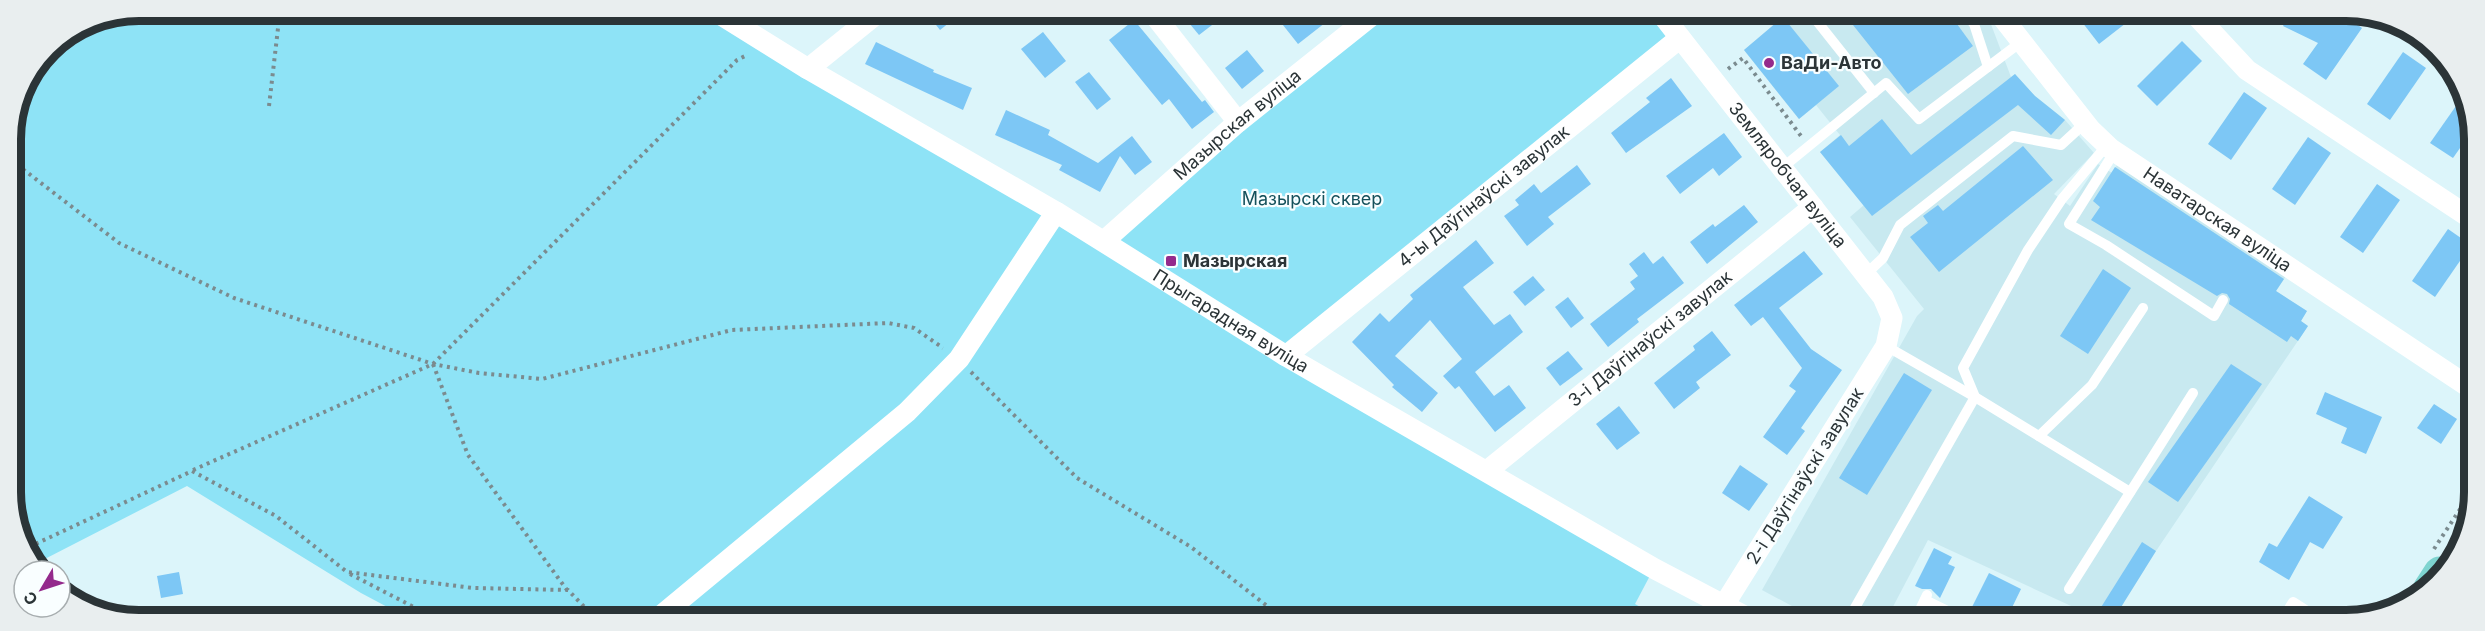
<svg xmlns="http://www.w3.org/2000/svg" width="2485" height="631" font-family="Inter,sans-serif">
<style>
.built{fill:#c8e9f0}
.green{fill:#8ee3f6}
.building{fill:#7dc7f5}
.lines{fill:none;stroke-linecap:round;stroke-linejoin:round}
.path{stroke:#7b8b8f;stroke-width:4;stroke-dasharray:3 4.5;stroke-linecap:butt}
.service{stroke:#fff;stroke-width:10}
.minor{stroke:#fff;stroke-width:21}
.primary{stroke:#7ed4d0;stroke-width:33}
.poi-dot{fill:#942a8c;stroke:#f9feff;stroke-width:2}
.labels{text-anchor:middle;stroke-width:4.5;stroke-linejoin:round;paint-order:stroke}
.poi-label{font-size:18px;font-weight:bold;fill:#2b3437;stroke:#f9feff;text-anchor:start}
.street-label{font-size:18px;fill:#2b3437;stroke:#f9feff}
.park-label{font-size:18px;fill:#15515c;stroke:#f9feff}
.rim{fill:none;stroke:#2b3437;stroke-width:8}
</style>
<rect width="100%" height="100%" fill="#dcf5fa"/>
<path class="built" d="M1789,12L1984,13L1989,19L2011,77L2015,74L2035,96L2065,120L2094,153L2054,194L2070,206L2098,164L2112,173L2117,165L2286,276L2276,291L2307,311L2301,321L2308,326L2156,551L2113,620L2095,617L1928,540L1886,620H1818L1762,590L1917,316L1924,309L1850,217L1864,205L1820,152L1840,135L1816,105L1799,119L1744,50Z"/>
<g class="green">
<path d="M139,11H710L1653,570L1635,604L1663,620L408,618L361,593L187,486L37,563L13,518L11,131L20,89L48,48L90,20Z"/>
<path d="M1376,12H1660L1680,38L1286,356L1104,241Z"/>
</g>
<g class="building">
<path d="M925,11H964L940,30Z"/>
<path d="M1180,12H1229L1199,35Z"/>
<path d="M1289,12H1339L1298,44L1279,20Z"/>
<path d="M1858,12L1949,13L1973,46L1908,94L1849,20Z"/>
<path d="M2094,13H2139L2099,44L2082,22Z"/>
<path d="M2290,13H2341L2362,28L2326,80L2303,64L2318,43L2283,26Z"/>
<path d="M1783,17L1839,86L1799,119L1744,50Z"/>
<path d="M1134,20L1202,102L1205,100L1214,112L1192,129L1169,99L1162,105L1109,40Z"/>
<path d="M1043,32L1066,61L1045,78L1021,49Z"/>
<path d="M2182,41L2202,61L2157,106L2137,86Z"/>
<path d="M876,42L934,70L933,72L972,88L963,110L865,64Z"/>
<path d="M1247,50L1264,71L1242,89L1225,68Z"/>
<path d="M2403,52L2426,68L2390,120L2367,104Z"/>
<path d="M1089,72L1111,99L1097,110L1075,82Z"/>
<path d="M2015,74L2035,96L2065,120L2051,135L2018,105L1872,216L1820,152L1841,135L1849,146L1882,119L1911,155Z"/>
<path d="M1671,78L1692,106L1626,153L1611,133L1650,102L1646,98Z"/>
<path d="M2244,92L2267,108L2231,160L2208,144Z"/>
<path d="M2463,96L2472,113V131L2453,158L2430,143Z"/>
<path d="M1006,110L1050,130L1048,135L1098,163L1132,136L1152,162L1135,175L1120,156L1100,192L1059,170L1062,165L995,135Z"/>
<path d="M1724,133L1742,157L1719,176L1713,168L1680,194L1666,176Z"/>
<path d="M2308,137L2331,153L2295,205L2272,189Z"/>
<path d="M2023,146L2053,180L1939,272L1910,237L1928,223L1923,216L1938,205L1943,211Z"/>
<path d="M1577,165L1591,184L1548,217L1554,224L1527,246L1504,216L1519,205L1515,200L1534,184L1541,193Z"/>
<path d="M2115,167L2284,279L2276,291L2307,311L2301,321L2308,326L2298,341L2291,336L2287,342L2229,304L2230,299L2227,294L2222,293L2217,296L2091,220L2100,207L2093,201Z"/>
<path d="M2377,184L2400,200L2363,253L2340,237Z"/>
<path d="M1744,205L1758,222L1707,264L1690,242L1713,224L1715,227Z"/>
<path d="M2448,229L2471,245L2435,297L2412,281Z"/>
<path d="M1476,240L1494,263L1463,287L1494,325L1510,314L1523,332L1475,372L1494,396L1509,385L1526,408L1495,432L1459,386L1455,389L1443,376L1462,359L1430,320L1395,356L1438,393L1422,412L1392,387L1394,385L1352,342L1380,313L1389,322L1413,299L1410,295Z"/>
<path d="M1804,251L1823,274L1779,308L1811,349L1842,370L1801,428L1805,431L1787,455L1763,437L1796,391L1789,386L1802,368L1763,317L1751,326L1734,305Z"/>
<path d="M1644,252L1653,264L1663,256L1684,283L1637,319L1639,322L1608,347L1590,324L1635,289L1630,282L1638,276L1629,264Z"/>
<path d="M2103,269L2131,288L2088,354L2060,336Z"/>
<path d="M1533,276L1545,290L1525,306L1513,292Z"/>
<path d="M1568,297L1584,318L1571,328L1555,307Z"/>
<path d="M1712,331L1731,355L1696,382L1700,388L1674,409L1654,383L1695,350L1693,346Z"/>
<path d="M1568,351L1583,369L1560,386L1546,368Z"/>
<path d="M2231,364L2262,384L2178,502L2148,482Z"/>
<path d="M1904,373L1932,390L1867,495L1839,478Z"/>
<path d="M2325,392L2382,417L2366,454L2341,443L2347,428L2316,414Z"/>
<path d="M2434,404L2457,419L2441,444L2417,428Z"/>
<path d="M1619,406L1640,433L1617,450L1596,424Z"/>
<path d="M1740,465L1768,484L1749,511L1722,493Z"/>
<path d="M2309,496L2343,517L2323,549L2310,542L2289,580L2259,562L2269,543L2277,547Z"/>
<path d="M2142,542L2156,551L2113,620H2093Z"/>
<path d="M1934,548L1952,557L1948,564L1955,567L1940,598L1931,589H1922L1915,586Z"/>
<path d="M179,572L183,594L161,598L157,576Z"/>
<path d="M1989,573L2021,589L2006,620H1973L1978,610L1972,607Z"/>
</g>
<g class="lines">
<g class="path">
<path d="M1728,69L1743,58L1801,136"/>
<path d="M269,106L280,11"/>
<path d="M11,160L119,243L234,298L433,364L479,373L542,379L732,330L888,323L914,328L943,348"/>
<path d="M433,364L737,60L747,55"/>
<path d="M971,372L1077,478L1191,547L1284,619"/>
<path d="M193,470L433,364L468,455L567,590"/>
<path d="M29,547L192,471L276,516L347,572L473,588L568,590L595,618"/>
<path d="M2434,549L2472,491"/>
<path d="M350,574L435,618"/>
<path d="M60,588L69,594"/>
</g>
<g class="service">
<path d="M1826,12L1816,20L1874,93"/>
<path d="M1965,13L1974,24L1988,67"/>
<path d="M2115,151L2069,224L2106,245L2214,316L2223,300"/>
<path d="M1782,168L1886,83L1919,119L2021,42"/>
<path d="M1866,274L1883,258L1900,225L2013,136L2061,145L2085,123"/>
<path d="M1886,346L1975,397L2130,492"/>
<path d="M1975,397L1963,368L2028,250L2062,199L2107,145"/>
<path d="M2039,436L2092,385L2143,308"/>
<path d="M2069,589L2193,393"/>
<path d="M1925,600L1966,620"/>
<path d="M1848,620L1975,397"/>
<path d="M1915,620L1927,595"/>
<path d="M2282,620L2293,602L2321,620"/>
</g>
<g class="minor">
<path id="s1" d="M715,11L808,69L1056,212L1286,356L1655,569L1752,620"/>
<path d="M1152,12L1238,122"/>
<path id="s2" d="M1660,12L1883,297L1892,318L1886,346L1724,605"/>
<path id="s3" d="M1999,13L2090,129L2111,149L2472,389"/>
<path d="M2194,13L2247,70L2472,219"/>
<path d="M808,69L880,11"/>
<path id="s4" d="M1104,241L1238,122L1376,12"/>
<path id="s5" d="M1286,356L1680,38"/>
<path id="s6" d="M1487,471L1813,207"/>
<path d="M657,619L907,412L959,359L1056,212"/>
</g>
<path class="primary" d="M2429,590L2440,573"/>
</g>
<g class="poi-dot">
<circle cx="1769" cy="63" r="6"/>
<rect x="1165" y="255" width="12" height="12" rx="3"/>
</g>
<g class="labels">
<g class="poi-label">
<text x="1781" y="69">ВаДи-Авто</text>
<text x="1183" y="267">Мазырская</text>
</g>
<g class="street-label">
<text dy="6" stroke="none"><textPath href="#s4" startOffset="177">Мазырская вуліца</textPath></text>
<text dy="6" stroke="none"><textPath href="#s2" startOffset="207">Земляробчая вуліца</textPath></text>
<text dy="6" stroke="none"><textPath href="#s5" startOffset="254">4-ы Даўгінаўскі завулак</textPath></text>
<text dy="6" stroke="none"><textPath href="#s3" startOffset="304">Наватарская вуліца</textPath></text>
<text dy="6" stroke="none"><textPath href="#s1" startOffset="602">Прыгарадная вуліца</textPath></text>
<text dy="6" stroke="none"><textPath href="#s6" startOffset="210">3-і Даўгінаўскі завулак</textPath></text>
<text transform="translate(1805 476) rotate(-58)" y="6">2-і Даўгінаўскі завулак</text>
</g>
<g class="park-label">
<text x="1312" y="205">Мазырскі сквер</text>
</g>
</g>
<path d="M0 0H2485V631H0ZM139 21H2346A118 118 0 0 1 2464 139V492A118 118 0 0 1 2346 610H139A118 118 0 0 1 21 492V139A118 118 0 0 1 139 21Z" fill="#e9eeef" fill-rule="evenodd"/>
<path class="rim" d="M139 21H2346A118 118 0 0 1 2464 139V492A118 118 0 0 1 2346 610H139A118 118 0 0 1 21 492V139A118 118 0 0 1 139 21Z"/>
<g transform="translate(42 589) rotate(231)"><circle r="28" fill="#f9feff" stroke="#a7adaf" stroke-width="1.5"/>
<path d="M0-4.5L10 22L0 15L-10 22Z" fill="#942a8c"/>
<text y="-9" font-size="16" font-weight="bold" text-anchor="middle" fill="#2b3437">С</text>
</g>
</svg>
